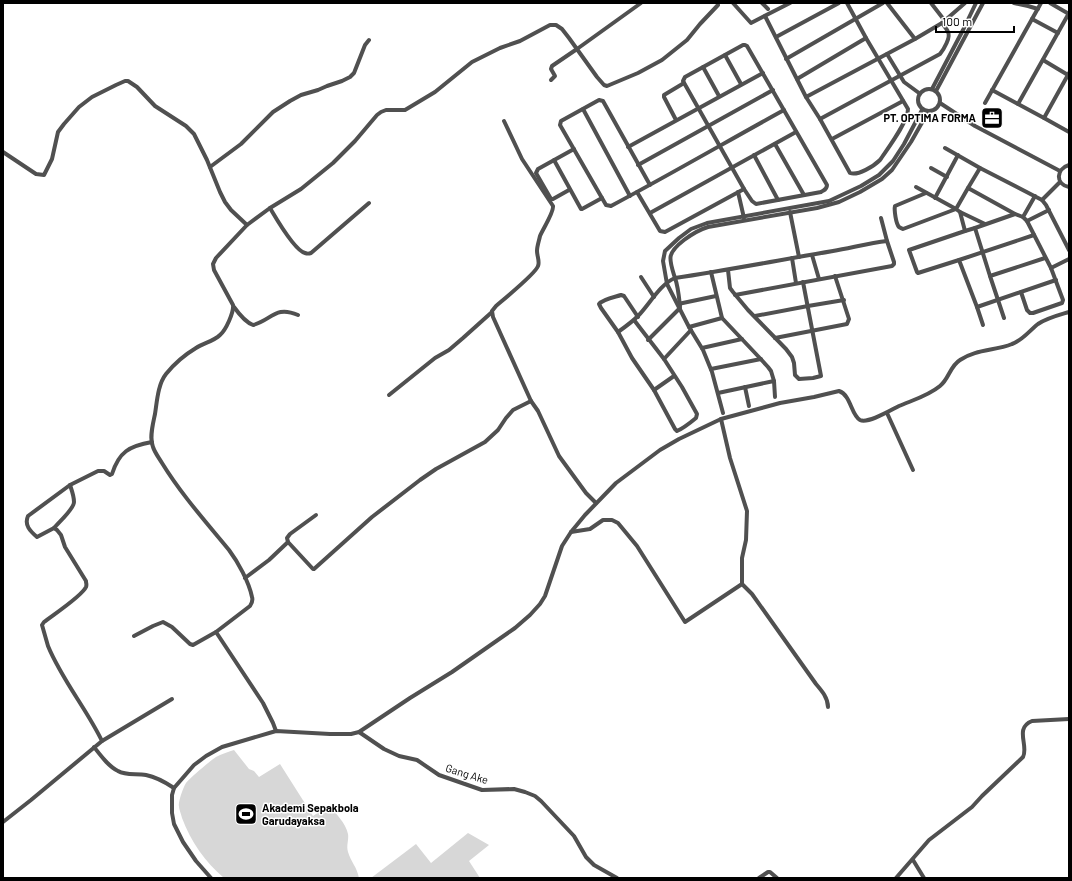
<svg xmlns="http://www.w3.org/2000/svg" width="1072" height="881" font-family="Barlow,sans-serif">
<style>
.green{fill:#d7d7d7}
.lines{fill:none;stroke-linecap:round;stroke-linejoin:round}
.minor{stroke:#505050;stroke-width:4}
.labels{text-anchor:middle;stroke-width:3;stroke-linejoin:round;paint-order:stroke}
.poi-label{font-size:11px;font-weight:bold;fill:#000;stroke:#fff;text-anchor:end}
.street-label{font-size:11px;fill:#000;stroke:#fff}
</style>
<rect width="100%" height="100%" fill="#fff"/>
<g class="green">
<path d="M234,750L249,769L254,771L259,777L280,764L313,816L329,805C335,813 346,823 348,834C349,840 346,846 348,852C351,862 357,867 359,878H224C205,862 191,842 182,818C181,813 178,808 179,803C180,797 183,788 186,783C191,777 210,761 216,757C221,754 228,752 234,750Z"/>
<path d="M468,833L489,845L469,861L480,878H371C386,867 401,855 416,844L431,863Z"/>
</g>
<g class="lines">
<g class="minor">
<path d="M733,3L751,23L790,3"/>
<path d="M762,3L768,9"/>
<path d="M887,3L915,39"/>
<path d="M931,3L945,21"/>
<path d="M1014,3L1028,6L1038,9"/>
<path d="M1050,3L1069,14"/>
<path d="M765,16L806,97L820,119L850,173C858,176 874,166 880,160C888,148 908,122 908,109L866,38L847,3"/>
<path d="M1032,19L1058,33"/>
<path d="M776,37L839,3"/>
<path d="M743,45H745L747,46L827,185C827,190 824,190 821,192L756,204L752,201L744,189L683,81L685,77Z"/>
<path d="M887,54L904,82L919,93"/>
<path d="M725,55L741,84"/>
<path d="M786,59L883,3"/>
<path d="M1043,60L1068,75"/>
<path d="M703,67L719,96"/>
<path d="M1069,73L1044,118L1069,132"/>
<path d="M797,79L866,38"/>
<path d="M551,80L555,76L551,69L552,66L577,49L641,3"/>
<circle cx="929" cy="100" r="11"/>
<path d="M932,89L963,30L976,3"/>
<path d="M992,90L1018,104"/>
<path d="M936,91L983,3"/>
<path d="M806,97L915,39L942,23L965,3"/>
<path d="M940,103L975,126L1060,171"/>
<path d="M985,103L1041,3"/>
<path d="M583,109L630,196"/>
<path d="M1044,118L1018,104L1069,13"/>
<path d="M820,119L940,54C944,49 951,37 948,32C947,29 944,26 942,23"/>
<path d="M676,120L664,97V95L684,83"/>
<path d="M504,121L522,159L553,206C554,212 543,229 540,236C539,241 537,246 537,251C537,256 540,262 538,266C536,273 503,300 496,306L492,311L493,317L531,401L538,411L559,456L586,493L596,503"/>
<path d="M832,139L903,101"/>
<path d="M775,144L804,195"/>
<path d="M628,147L763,73"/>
<path d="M945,148L980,168L1042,200L1060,182"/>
<path d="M3,152L36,174L44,175L52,159L58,132L64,124L79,107L92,97L116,85L125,81H128L137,87L155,106L186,126L194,134L207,160L220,192L225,202L231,210L247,225"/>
<path d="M754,155L778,200"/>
<path d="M554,160L581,209H582L602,198"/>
<path d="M638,165L773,90"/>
<path d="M1069,165C1056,169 1055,184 1069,187"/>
<path d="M210,167L241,144L273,112L290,101L301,95L318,90L327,86L342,81L350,77L354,73L365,45L369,40"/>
<path d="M931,168L947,177"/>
<path d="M980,168L968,188L1015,214"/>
<path d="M650,185L603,101L599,100L561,121L560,125L606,205L611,206C669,175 726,142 784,110"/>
<path d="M916,187L956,209"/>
<path d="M968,188L956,209L960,212L985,224"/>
<path d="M569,190L553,199H551L536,173L538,169L574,149"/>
<path d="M637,192L660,231L665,232L744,189"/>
<path d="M738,192L744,218"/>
<path d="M926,193L895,206C894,210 896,224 899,227C900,228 901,228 903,229L956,209"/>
<path d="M935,198L958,155"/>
<path d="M1042,200L1046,205L1069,250"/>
<path d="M270,208C276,218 294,250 305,253C308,254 308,254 311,253L369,203"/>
<path d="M790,212L799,257"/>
<path d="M960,212L965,231L975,228"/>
<path d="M650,213L796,132"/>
<path d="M1027,221L1049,210"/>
<path d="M1034,235L959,260L977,307L1056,280"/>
<path d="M812,255L819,279"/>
<path d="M792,258L796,283"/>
<path d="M959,260L918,273L917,272L909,250L965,231"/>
<path d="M1051,268L1069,259"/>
<path d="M728,270L730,288L733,292L748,310L786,349L792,357L794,363L795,375L799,379L813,378L821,376L803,282"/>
<path d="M711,272L722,318L756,354L768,367L771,371L774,381L775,397"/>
<path d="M990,276L975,228L1015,214L1023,217"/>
<path d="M641,277L654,297"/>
<path d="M1021,292L1027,310L1030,313H1033L1059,304L1062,303L1063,300L1051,268L1027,221L1023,217L1035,196"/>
<path d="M735,295L892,266L894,264V262L887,241L881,218"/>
<path d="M678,304L716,296"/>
<path d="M680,306C679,297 678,286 675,278C669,259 666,254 684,240C692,234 698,230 708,227L817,208L839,202L860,192L882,179L892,170L911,142L928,112"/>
<path d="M234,307C239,314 245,322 253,325C272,320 275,305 298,315"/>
<path d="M977,307L983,325"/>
<path d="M755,316L808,306L844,300"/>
<path d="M1004,318L990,276L1045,258"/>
<path d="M634,320L664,359L682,387L697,414L696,418C690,423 684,428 677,431L675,429L654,390L632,358L618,332L601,308L599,304C603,299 615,297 621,295L624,296L638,317"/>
<path d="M689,327L722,318"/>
<path d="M618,332C625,327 632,322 638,316C649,305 660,284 675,278C728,270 780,260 833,251C851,248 869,243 887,241"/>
<path d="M775,338L847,324L849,319L835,276"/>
<path d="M648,340L680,308"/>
<path d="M702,348L742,339"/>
<path d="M664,359L691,330"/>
<path d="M711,369L761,359"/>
<path d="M745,387L749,406"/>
<path d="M654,390L674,376"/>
<path d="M718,393L774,381"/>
<path d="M389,395L435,358L449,350L463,338L492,312"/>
<path d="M723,413L712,372L703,350L689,327L667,284L663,261L665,251L679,238L691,229L707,223L829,201L861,186L879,175L893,161L904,144L922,110"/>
<path d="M887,413L913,470"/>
<path d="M721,419L730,458L747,511L746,540L742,558V584L752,594L816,684C822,691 828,698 828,707"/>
<path d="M54,528C59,522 74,509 74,502C74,496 72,491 70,485"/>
<path d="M571,532L590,529L603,520H612L618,523L637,546L685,622L742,584"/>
<path d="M288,542L287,538L290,534L316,515"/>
<path d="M245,578L269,560L288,542L313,569H314L372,517L420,480L436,469L485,442L498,430L506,418L513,410L531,401"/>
<path d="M216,632L250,606C252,603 253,600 252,597C249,582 238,562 229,550C206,522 181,494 162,463C159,458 155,453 153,447C149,438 153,424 155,414C157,401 158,384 166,374C174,364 186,354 196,348C204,343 214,341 220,335C226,330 234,312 233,305L214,270L213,264L216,258L247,225L270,208L301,189L333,163L355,141L377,115L381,112L386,110H405L435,92L472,62L500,48L520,41L550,25H556L562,29L569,38L597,77L604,85L607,86L638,73L662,60L687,40L700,24L718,5"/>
<path d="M134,636L153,626L163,622L172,627L190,644L193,645L216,632L263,703L273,723L276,731"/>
<path d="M359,732L384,749L399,756L417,760L439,775L482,790L514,789L525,792L535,796L541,801L574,836L586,857L594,865L617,878"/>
<path d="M102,741L172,699"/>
<path d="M94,747C101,756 109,767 118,771C126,776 137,773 146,775C156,777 165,782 174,788"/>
<path d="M3,822L31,800L102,741C86,708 62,680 48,646C46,639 44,632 42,625L44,622C53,615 82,596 86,587C87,584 86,584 86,581L65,547L61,535L57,530L54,528L37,537C30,531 24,525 28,516L70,485L98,471H104L110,475L112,474C119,452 129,446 152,442"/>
<path d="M913,860L924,878"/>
<path d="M211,878L196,861L183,842L174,824L172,813V795L174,788L194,765L206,756L222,747L276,731L330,734H351L359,732L410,698L452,672L515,628L530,615L540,604L545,596L562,546L571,532L585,515L616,483L660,450L679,439L721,419L780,403L814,397L839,391C851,395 851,415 860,420C868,424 891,410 899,406C913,400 928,396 940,386C949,379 950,366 960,360C976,349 995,351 1012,344C1023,340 1029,331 1038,324C1047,318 1059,315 1069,312"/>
<path d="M759,878L768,872H770L777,878"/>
<path d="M896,878L929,840L972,807L982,796L1023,757C1029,746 1014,728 1032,721L1069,719"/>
</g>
</g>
<defs>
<g id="office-square" transform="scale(1.15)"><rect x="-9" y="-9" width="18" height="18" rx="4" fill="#000" stroke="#fff"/><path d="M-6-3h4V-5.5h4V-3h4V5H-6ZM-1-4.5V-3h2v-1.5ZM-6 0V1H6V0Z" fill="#fff"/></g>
<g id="stadium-square" transform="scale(1.15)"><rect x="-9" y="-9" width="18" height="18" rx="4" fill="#000" stroke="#fff"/><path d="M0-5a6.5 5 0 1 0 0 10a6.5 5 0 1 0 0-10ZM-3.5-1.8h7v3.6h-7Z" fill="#fff"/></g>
</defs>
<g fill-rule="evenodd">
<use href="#office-square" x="992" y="118"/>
<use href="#stadium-square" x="246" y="814"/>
</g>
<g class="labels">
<g class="poi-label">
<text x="976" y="122">PT. OPTIMA FORMA</text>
<text x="262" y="812" text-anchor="start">Akademi Sepakbola<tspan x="262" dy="13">Garudayaksa</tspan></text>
</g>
<g class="street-label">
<text transform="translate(467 774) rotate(17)" y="4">Gang Ake</text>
</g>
</g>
<rect width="1072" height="881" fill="none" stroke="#000000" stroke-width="8"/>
<path d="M936 26v6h78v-6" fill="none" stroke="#000000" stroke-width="2"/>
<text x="942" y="26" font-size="12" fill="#000000" stroke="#ffffff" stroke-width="3" paint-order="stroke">100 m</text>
</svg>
